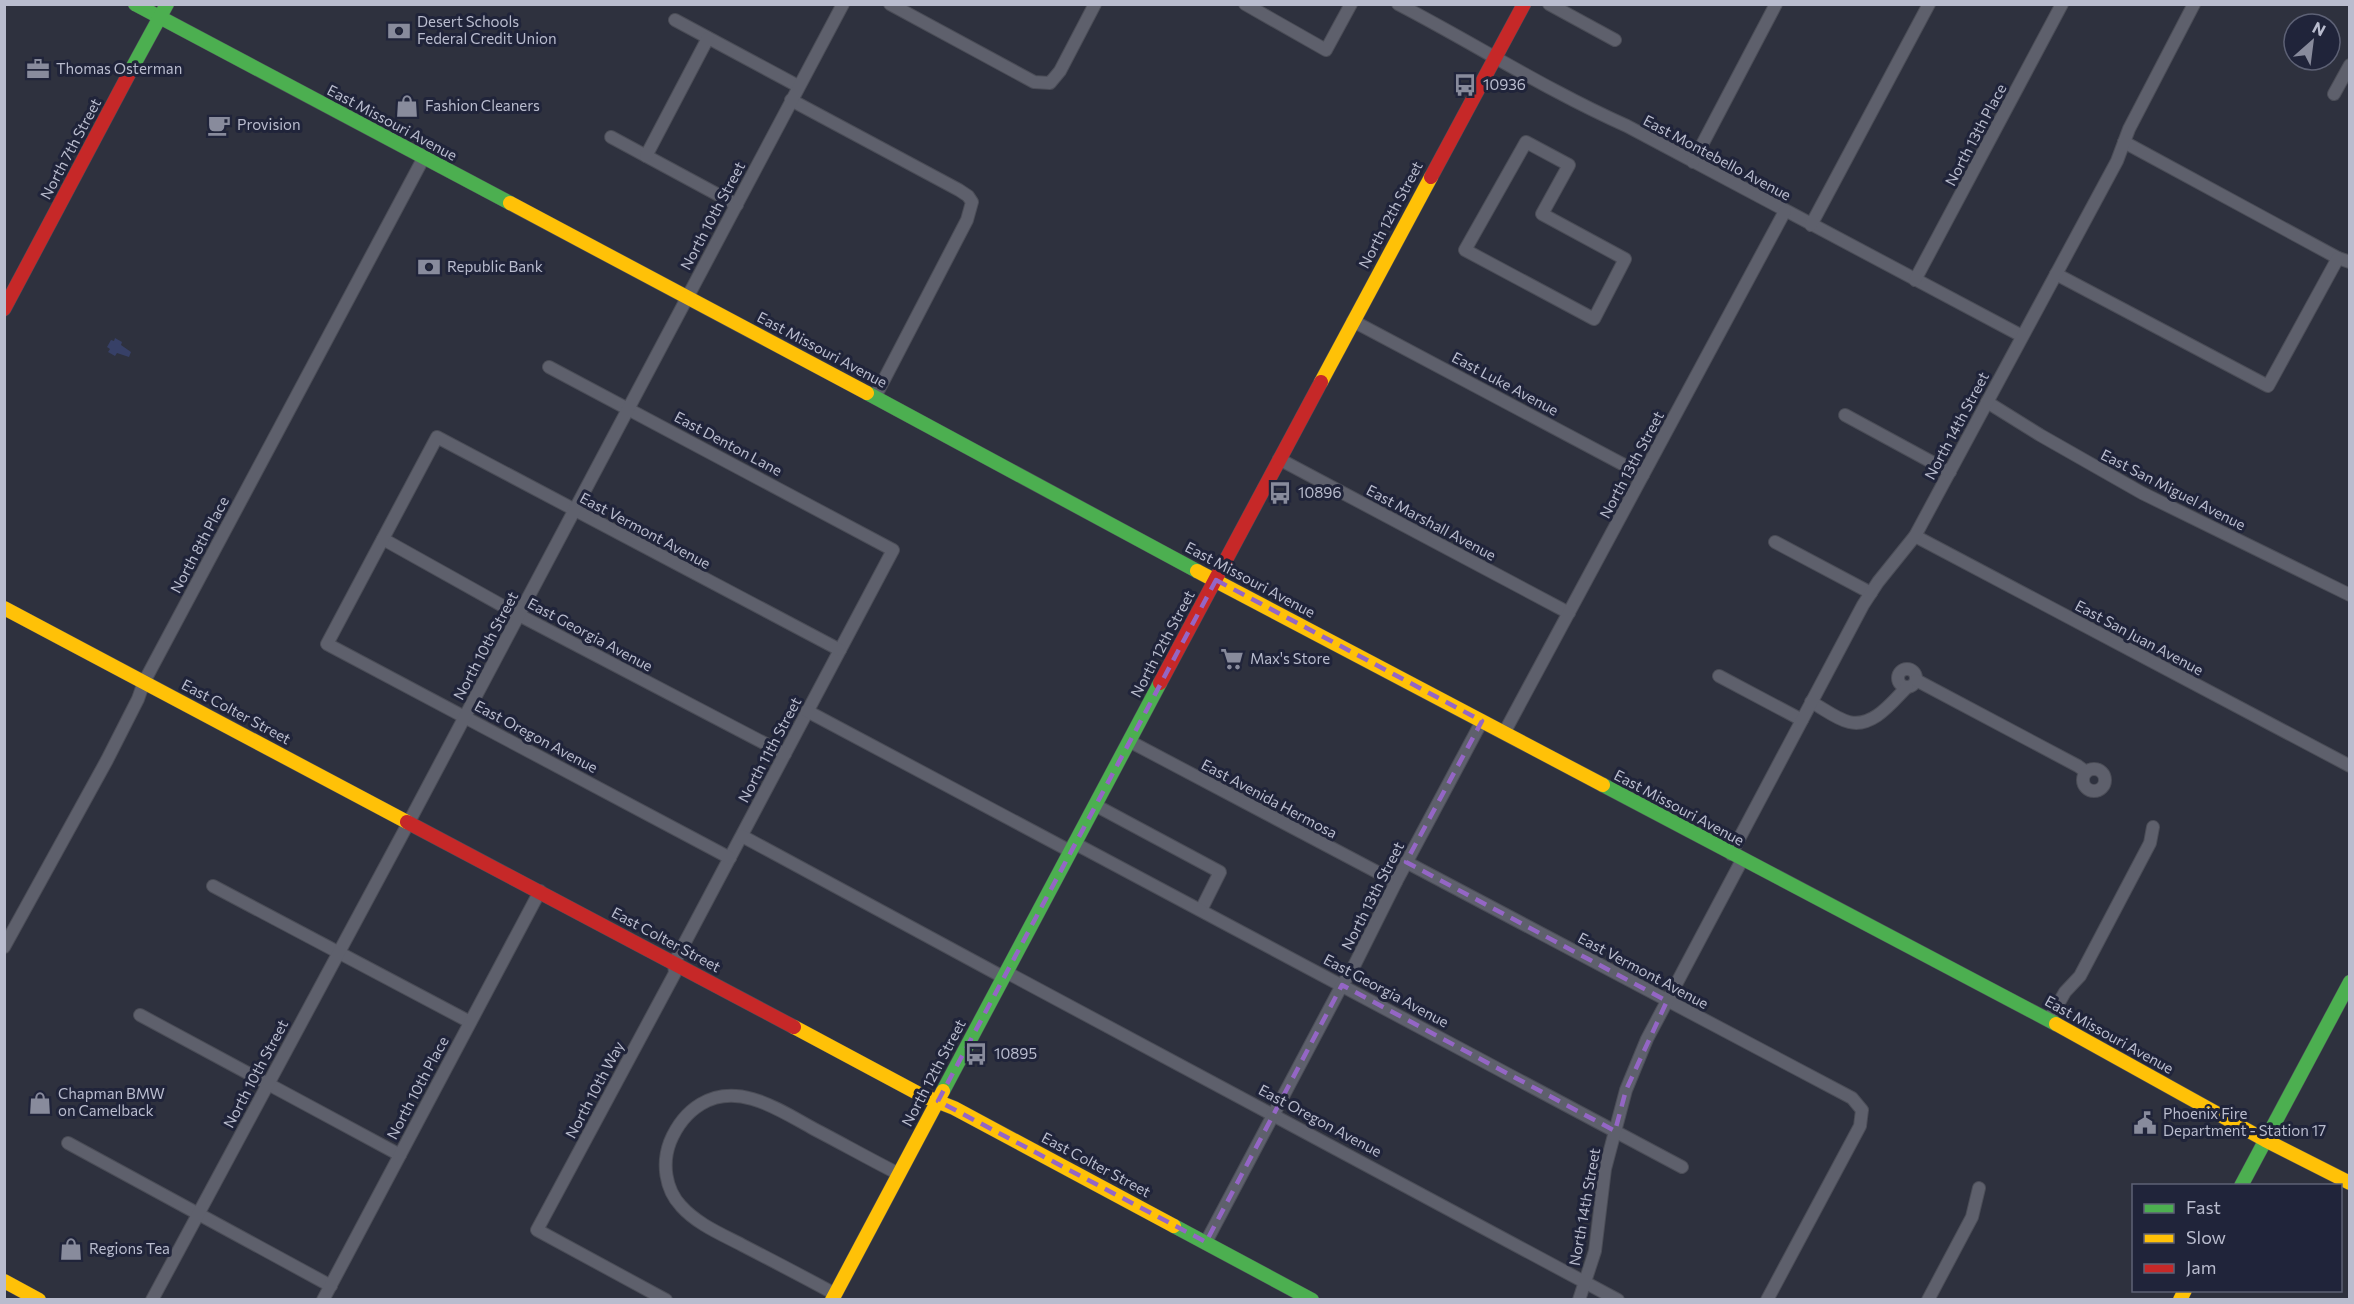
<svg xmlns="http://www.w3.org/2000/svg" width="2354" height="1304" font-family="Commissioner,sans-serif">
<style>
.water{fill:#374067}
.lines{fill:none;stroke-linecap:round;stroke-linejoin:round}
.street-casing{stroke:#4b4d57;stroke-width:14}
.fast-casing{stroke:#4b4d57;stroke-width:15}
.slow-casing{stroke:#4b4d57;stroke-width:15}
.jam-casing{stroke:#4b4d57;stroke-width:15}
.street{stroke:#5e606c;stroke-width:12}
.fast{stroke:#4caf50;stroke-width:14}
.slow{stroke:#ffc107;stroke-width:14}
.jam{stroke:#c62828;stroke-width:14}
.marked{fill:none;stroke:#9466c5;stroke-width:4.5;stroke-dasharray:12 8;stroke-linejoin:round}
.labels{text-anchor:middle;stroke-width:6;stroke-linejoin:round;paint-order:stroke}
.poi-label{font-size:15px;fill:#b9bcce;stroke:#20243a;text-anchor:start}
.street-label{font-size:15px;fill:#b9bcce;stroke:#20243a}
</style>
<rect width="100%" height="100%" fill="#2e313e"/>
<path class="water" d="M115,338L122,342L121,345L131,352L129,357L117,353L115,356L108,352L110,349L107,347L111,340L114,341Z"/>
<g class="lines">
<g class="street-casing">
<g id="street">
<path d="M890,4L1034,82L1050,83L1060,71L1095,4"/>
<path d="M1245,4L1326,50L1351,4"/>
<path d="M1398,4C1475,44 1548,91 1627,126L2022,336"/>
<path d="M1549,4L1615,40"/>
<path d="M675,20L798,86"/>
<path d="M2334,94L2350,65"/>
<path d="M791,100L959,190L968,196L972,202L967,220L875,397"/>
<path d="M611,137L737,205"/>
<path d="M1526,142L1569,165L1542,214L1625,259L1594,319L1465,250Z"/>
<path d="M2124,142L2338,258L2350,262"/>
<path d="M646,156L708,38"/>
<path d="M1693,162L1776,4"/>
<path d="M1811,225L1929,4"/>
<path d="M2056,274L2268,386L2338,258"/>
<path d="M1915,280L2062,4"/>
<path d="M1353,321L1643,475"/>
<path d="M549,367L893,550L674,963L675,973L537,1230L666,1300"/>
<path d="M1987,402L2040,435L2142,493L2350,595"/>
<path d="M1845,415L1950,472"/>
<path d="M1279,459L1569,613"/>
<path d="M1915,536L2350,766"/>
<path d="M383,539L519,615L785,754"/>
<path d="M1775,542L1871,593"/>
<circle cx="1907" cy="678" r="9"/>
<path d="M1719,676L1802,720"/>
<path d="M1916,680L2078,766L2086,772"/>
<path d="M1811,702C1823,708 1836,719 1849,722C1873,728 1892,702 1907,687"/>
<path d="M807,711L1070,851"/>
<path d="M1504,733L1785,211"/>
<path d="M1129,741L1396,882"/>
<circle cx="2094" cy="780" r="11"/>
<path d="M1095,805L1220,872L1201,910"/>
<path d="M742,836L1003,977"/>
<path d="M1074,843L1682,1167"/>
<path d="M1731,854L1863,605L1878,582L1915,536L2117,161L2129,129L2194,4"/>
<path d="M730,858L327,644L437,437L840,650"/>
<path d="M1406,862L1852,1098L1862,1110L1860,1126L1767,1300"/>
<path d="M213,886L470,1022"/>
<path d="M4,947L107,760L138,699L144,682L423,159"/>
<path d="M1006,972L1618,1300"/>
<path d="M140,1015L400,1155"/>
<path d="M2049,1020L2065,992L2080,976L2150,843L2153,827"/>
<path d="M68,1143L331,1286"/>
<path d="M1206,1242L1342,985L1352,970L1396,882L1482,721"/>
<path d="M835,1294C804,1277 773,1261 742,1245C721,1234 697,1224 681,1206C665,1189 662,1163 670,1142C677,1125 686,1113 701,1104C739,1081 781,1111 814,1129C843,1144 871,1160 899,1174"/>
<path d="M152,1300L409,822L843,4"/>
<path d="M323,1300L540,891"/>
<path d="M1579,1300L1595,1251L1605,1169L1626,1090L1647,1039L1742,860"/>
<path d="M1928,1300L1972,1217L1979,1188"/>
</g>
</g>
<g class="fast-casing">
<g id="fast">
<path d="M135,4L510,203"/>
<path d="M131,70L167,4"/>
<path d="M867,393L1197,571"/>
<path d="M1603,785L2056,1024"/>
<path d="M943,1091L1160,683"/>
<path d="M2241,1186L2350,982"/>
<path d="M1174,1226L1312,1300"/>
</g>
</g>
<g class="slow-casing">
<g id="slow">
<path d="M510,203L867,393"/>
<path d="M1321,382L1431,177"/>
<path d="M1197,571L1603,785"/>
<path d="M4,608L407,822"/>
<path d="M2056,1024L2265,1140L2350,1183"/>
<path d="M794,1027L921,1095L954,1108L1174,1226"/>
<path d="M4,1281L39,1300"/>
<path d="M832,1300L943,1091"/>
<path d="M2180,1300L2185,1290"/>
</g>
</g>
<g class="jam-casing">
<g id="jam">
<path d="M1431,177L1524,4"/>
<path d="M4,309L131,70"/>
<path d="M1160,683L1321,382"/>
<path d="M407,822L794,1027"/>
</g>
</g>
<use href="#street" class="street"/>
<use href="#fast" class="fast"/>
<use href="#slow" class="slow"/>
<use href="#jam" class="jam"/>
</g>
<path class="marked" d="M1216,580L1482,721L1406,862L1667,1001L1626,1090L1615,1131L1342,985L1206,1242L938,1101Z"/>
<defs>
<g id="bank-bare" transform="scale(1.8)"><path d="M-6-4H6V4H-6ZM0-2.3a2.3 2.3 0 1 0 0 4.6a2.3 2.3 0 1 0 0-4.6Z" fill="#888b9c" stroke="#20243a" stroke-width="2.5" paint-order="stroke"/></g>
<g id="office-bare" transform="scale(1.8)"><path d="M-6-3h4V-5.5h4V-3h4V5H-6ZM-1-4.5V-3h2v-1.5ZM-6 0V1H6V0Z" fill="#888b9c" stroke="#20243a" stroke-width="2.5" paint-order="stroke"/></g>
<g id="bus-bare" transform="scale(1.8)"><path d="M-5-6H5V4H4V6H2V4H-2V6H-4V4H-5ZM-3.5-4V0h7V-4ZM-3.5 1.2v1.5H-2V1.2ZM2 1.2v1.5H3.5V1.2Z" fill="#888b9c" stroke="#20243a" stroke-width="2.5" paint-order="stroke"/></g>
<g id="shop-bare" transform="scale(1.8)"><path d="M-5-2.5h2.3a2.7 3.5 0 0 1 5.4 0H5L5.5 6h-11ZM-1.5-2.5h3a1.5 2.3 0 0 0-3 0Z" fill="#888b9c" stroke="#20243a" stroke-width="2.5" paint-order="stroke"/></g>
<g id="cafe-bare" transform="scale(1.8)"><path d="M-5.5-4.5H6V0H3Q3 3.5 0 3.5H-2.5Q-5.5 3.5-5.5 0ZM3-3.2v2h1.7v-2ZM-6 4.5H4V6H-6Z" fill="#888b9c" stroke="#20243a" stroke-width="2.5" paint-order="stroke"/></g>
<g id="supermarket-bare" transform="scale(1.8)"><path d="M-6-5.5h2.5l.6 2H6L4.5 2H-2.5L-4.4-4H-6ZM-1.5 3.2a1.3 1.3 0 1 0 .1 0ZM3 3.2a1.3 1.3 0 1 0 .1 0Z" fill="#888b9c" stroke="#20243a" stroke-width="2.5" paint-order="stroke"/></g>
<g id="civic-bare" transform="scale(1.8)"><path d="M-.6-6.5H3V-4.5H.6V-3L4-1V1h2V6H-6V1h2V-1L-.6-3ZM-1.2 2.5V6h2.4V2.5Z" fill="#888b9c" stroke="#20243a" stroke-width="2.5" paint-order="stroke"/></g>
</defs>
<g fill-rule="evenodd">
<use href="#bank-bare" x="399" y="31"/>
<use href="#office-bare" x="38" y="69"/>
<use href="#bus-bare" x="1465" y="85"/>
<use href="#shop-bare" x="407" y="106"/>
<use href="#cafe-bare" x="219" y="125"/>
<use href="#bank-bare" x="429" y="267"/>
<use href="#bus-bare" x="1280" y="493"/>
<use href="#supermarket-bare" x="1232" y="659"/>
<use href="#bus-bare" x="976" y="1054"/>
<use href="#shop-bare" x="40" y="1103"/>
<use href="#civic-bare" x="2145" y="1123"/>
<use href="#shop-bare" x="71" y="1249"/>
</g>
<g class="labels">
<g class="poi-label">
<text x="417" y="27">Desert Schools<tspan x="417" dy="17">Federal Credit Union</tspan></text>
<text x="56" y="74">Thomas Osterman</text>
<text x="1483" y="90">10936</text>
<text x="425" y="111">Fashion Cleaners</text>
<text x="237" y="130">Provision</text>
<text x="447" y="272">Republic Bank</text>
<text x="1298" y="498">10896</text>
<text x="1250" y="664">Max's Store</text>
<text x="994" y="1059">10895</text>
<text x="58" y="1099">Chapman BMW<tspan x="58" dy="17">on Camelback</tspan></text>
<text x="2163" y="1119">Phoenix Fire<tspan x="2163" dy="17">Department - Station 17</tspan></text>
<text x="89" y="1254">Regions Tea</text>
</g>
<g class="street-label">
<text transform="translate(392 123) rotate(28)" y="5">East Missouri Avenue</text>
<text transform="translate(1976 135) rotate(-62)" y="5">North 13th Place</text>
<text transform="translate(71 149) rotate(-62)" y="5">North 7th Street</text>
<text transform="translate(1717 158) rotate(28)" y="5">East Montebello Avenue</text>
<text transform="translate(1391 215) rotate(-62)" y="5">North 12th Street</text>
<text transform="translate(713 216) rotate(-62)" y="5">North 10th Street</text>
<text transform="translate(822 350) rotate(28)" y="5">East Missouri Avenue</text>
<text transform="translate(1505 384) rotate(28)" y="5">East Luke Avenue</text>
<text transform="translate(1957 426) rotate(-62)" y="5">North 14th Street</text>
<text transform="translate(728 444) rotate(28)" y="5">East Denton Lane</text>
<text transform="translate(1632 465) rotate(-62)" y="5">North 13th Street</text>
<text transform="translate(2173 490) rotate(27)" y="5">East San Miguel Avenue</text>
<text transform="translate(1431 523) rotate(28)" y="5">East Marshall Avenue</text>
<text transform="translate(645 531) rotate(28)" y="5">East Vermont Avenue</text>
<text transform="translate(200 545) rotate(-62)" y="5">North 8th Place</text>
<text transform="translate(1250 580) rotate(28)" y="5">East Missouri Avenue</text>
<text transform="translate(590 635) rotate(28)" y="5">East Georgia Avenue</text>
<text transform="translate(2139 638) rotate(28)" y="5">East San Juan Avenue</text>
<text transform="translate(1163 644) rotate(-62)" y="5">North 12th Street</text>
<text transform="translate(486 646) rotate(-62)" y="5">North 10th Street</text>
<text transform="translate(236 712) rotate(28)" y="5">East Colter Street</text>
<text transform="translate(536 737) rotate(28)" y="5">East Oregon Avenue</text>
<text transform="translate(770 750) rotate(-62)" y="5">North 11th Street</text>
<text transform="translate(1269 799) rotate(28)" y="5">East Avenida Hermosa</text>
<text transform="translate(1679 808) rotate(28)" y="5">East Missouri Avenue</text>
<text transform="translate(1373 896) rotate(-63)" y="5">North 13th Street</text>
<text transform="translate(666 940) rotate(28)" y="5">East Colter Street</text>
<text transform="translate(1643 971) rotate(28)" y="5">East Vermont Avenue</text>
<text transform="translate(1386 991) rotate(28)" y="5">East Georgia Avenue</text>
<text transform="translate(2109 1035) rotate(29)" y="5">East Missouri Avenue</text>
<text transform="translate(934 1073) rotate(-62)" y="5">North 12th Street</text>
<text transform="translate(256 1074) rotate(-62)" y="5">North 10th Street</text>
<text transform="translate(418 1088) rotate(-62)" y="5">North 10th Place</text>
<text transform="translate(595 1090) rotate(-62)" y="5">North 10th Way</text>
<text transform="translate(1320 1121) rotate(28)" y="5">East Oregon Avenue</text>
<text transform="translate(1096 1165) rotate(28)" y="5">East Colter Street</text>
<text transform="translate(1585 1207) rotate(-80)" y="5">North 14th Street</text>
</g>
</g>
<rect width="2354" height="1304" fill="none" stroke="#b9bcce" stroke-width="12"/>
<rect x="2132" y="1184" width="210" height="108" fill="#20243a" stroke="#5d6175" stroke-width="1.5"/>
<rect x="2144" y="1204" width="30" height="9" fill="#4caf50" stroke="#5d6175" stroke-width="1.5"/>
<text x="2186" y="1214" font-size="18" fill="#b9bcce">Fast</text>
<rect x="2144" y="1234" width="30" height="9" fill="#ffc107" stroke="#5d6175" stroke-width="1.5"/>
<text x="2186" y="1244" font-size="18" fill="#b9bcce">Slow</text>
<rect x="2144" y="1264" width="30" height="9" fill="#c62828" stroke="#5d6175" stroke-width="1.5"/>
<text x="2186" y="1274" font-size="18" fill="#b9bcce">Jam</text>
<g transform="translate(2312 42) rotate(28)"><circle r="28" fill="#20243a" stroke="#5d6175" stroke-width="1.5"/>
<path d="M0-4.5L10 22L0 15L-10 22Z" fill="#888b9c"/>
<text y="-9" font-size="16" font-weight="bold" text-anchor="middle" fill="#b9bcce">N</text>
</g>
</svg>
